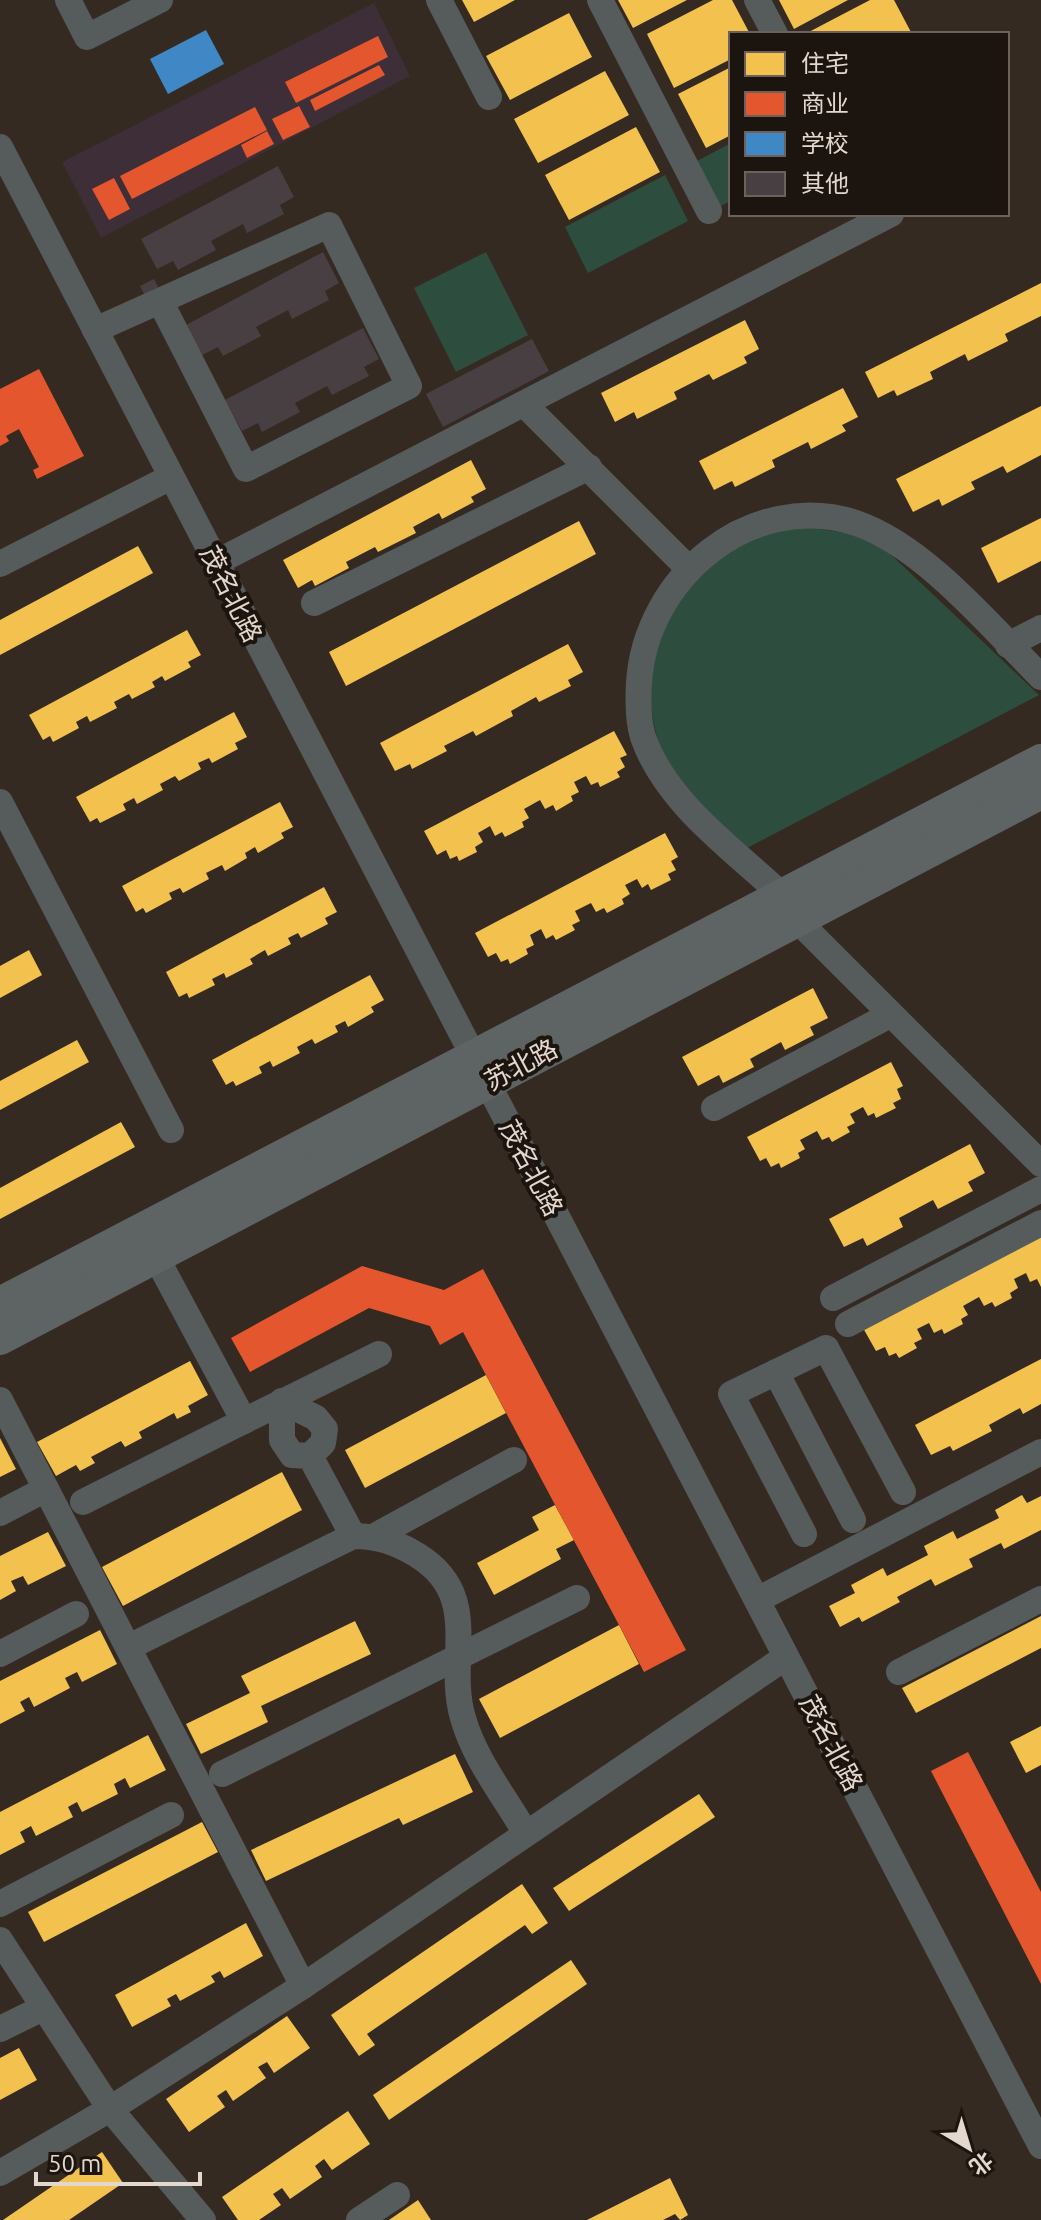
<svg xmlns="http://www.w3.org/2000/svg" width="1041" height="2220" font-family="Ubuntu,'Noto Sans SC',sans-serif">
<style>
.commercial{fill:#3e2e37}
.green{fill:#2d4d3e}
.homes{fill:#f2c14e}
.shops{fill:#e4572e}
.schools{fill:#3f88c5}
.building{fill:#483f43}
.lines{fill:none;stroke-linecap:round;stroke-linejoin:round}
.minor{stroke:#565b5c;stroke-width:26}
.major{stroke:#5e6363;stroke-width:34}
.labels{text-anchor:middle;stroke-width:8;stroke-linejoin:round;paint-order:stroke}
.street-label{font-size:26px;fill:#e4d8ce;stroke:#1c140e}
</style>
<rect width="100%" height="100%" fill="#342a22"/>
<path class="commercial" d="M374,3L410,76L101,238L62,162Z"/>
<g class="green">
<path d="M731,143V201L717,208L693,163Z"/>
<path d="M665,175L688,221L588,273L565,227Z"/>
<path d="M486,252L528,335L456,372L414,288Z"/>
<path d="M800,526L859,535L884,548L1039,695L747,848C719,820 681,791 663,753C640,703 650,621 688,580C700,567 737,542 753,534C766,528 786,528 800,526Z"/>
</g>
<g class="homes">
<path d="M462,0H515L474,22Z"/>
<path d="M618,0H687L633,28Z"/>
<path d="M713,0H732L750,34H731V59L674,88L647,34Z"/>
<path d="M779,0H848L794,29Z"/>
<path d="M870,0H894L912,34H805Z"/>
<path d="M569,13L592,57L510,100L486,56Z"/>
<path d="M731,67V135L706,148L678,94Z"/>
<path d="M605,71L629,115L538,163L514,119Z"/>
<path d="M636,127L660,172L569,220L545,175Z"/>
<path d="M1041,283V316L1005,334L1008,341L968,361L965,354L930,372L933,379L897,396L894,390L878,398L865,372Z"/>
<path d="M745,320L759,349L744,357L747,363L713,380L709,374L674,392L677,399L637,419L634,412L615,422L601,393Z"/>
<path d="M843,388L858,417L842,425L846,431L811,449L808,442L772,460L775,467L735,487L732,481L714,490L699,461Z"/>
<path d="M1041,406V455L1007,473L1003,466L971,482L975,489L942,506L939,499L913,512L896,479Z"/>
<path d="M471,460L486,489L471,497L474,502L442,519L439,513L413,527L416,533L378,552L375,547L346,562L349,568L315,586L312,580L298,588L283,560Z"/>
<path d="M1041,518V561L998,583L981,548Z"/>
<path d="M579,521L596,554L346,686L329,652Z"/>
<path d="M138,546L153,573L0,655V620Z"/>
<path d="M187,630L201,655L188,662L191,667L165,681L162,676L152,682L155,687L132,699L129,694L114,702L117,708L90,722L87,716L76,722L79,728L53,742L50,736L43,740L29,715Z"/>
<path d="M568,644L583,672L568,680L571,686L539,702L536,697L511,711L513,716L476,736L473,731L444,746L447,751L412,769L410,764L395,771L380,743Z"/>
<path d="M234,712L247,737L235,743L238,749L212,763L209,758L198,763L201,769L179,781L175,776L160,784L163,790L137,804L134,798L123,804L126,810L100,823L97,818L90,822L76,797Z"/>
<path d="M614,731L627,755L620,758L625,767L617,772L620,777L600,787L598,782L591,785L586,776L574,782L579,792L571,796L573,801L556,811L553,805L545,809L540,800L524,809L529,818L522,822L524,827L505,837L502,832L495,836L490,826L478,833L483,842L475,847L477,852L459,861L457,856L450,859L446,850L437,855L424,831Z"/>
<path d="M280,802L293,827L281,833L284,838L258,853L255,847L245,853L247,858L225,871L222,865L206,873L209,879L183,893L180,888L169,893L172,899L146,913L143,908L136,912L122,886Z"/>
<path d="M665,833L678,857L671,861L676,870L668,874L671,880L651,890L648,884L642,888L637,879L625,885L630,894L622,899L624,904L607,913L604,908L596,912L591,903L575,911L580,921L572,925L575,930L556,940L553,935L546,939L541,929L530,935L534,945L526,949L528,954L510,964L508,959L501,962L496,953L488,957L475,933Z"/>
<path d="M324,887L337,912L325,918L328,924L301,938L298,933L288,938L291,944L268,956L265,950L250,959L253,964L226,978L224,973L212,979L215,985L189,998L187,993L179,997L166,972Z"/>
<path d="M29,950L42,975L0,998V966Z"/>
<path d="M370,975L384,1000L371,1007L374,1012L348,1027L345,1021L335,1026L338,1032L315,1044L312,1039L297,1047L300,1053L273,1067L270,1061L259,1067L262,1073L236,1086L233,1081L226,1085L212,1060Z"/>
<path d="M813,988L828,1018L810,1027L814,1035L785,1050L781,1042L750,1059L754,1067L723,1083L719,1075L698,1086L682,1057Z"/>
<path d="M77,1040L89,1062L0,1110V1081Z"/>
<path d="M891,1062L903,1086L897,1089L901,1099L893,1103L896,1108L876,1118L874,1113L868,1116L863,1107L850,1114L855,1123L847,1127L850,1132L832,1142L829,1137L822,1140L817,1131L800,1140L805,1149L798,1153L800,1158L781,1168L779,1163L771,1167L766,1158L760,1161L747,1137Z"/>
<path d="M121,1122L135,1147L0,1219V1188Z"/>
<path d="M970,1144L985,1173L968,1182L973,1191L938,1209L933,1200L899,1218L903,1227L867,1246L863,1238L844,1247L829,1219Z"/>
<path d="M1041,1234V1287L1037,1279L1030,1282L1026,1273L1014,1279L1018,1288L1010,1293L1012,1298L995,1307L992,1302L984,1306L979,1297L963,1306L968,1315L961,1319L963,1324L944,1334L942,1329L934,1333L929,1323L917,1329L922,1339L914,1343L917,1348L899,1358L896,1353L889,1356L885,1347L876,1351L863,1328Z"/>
<path d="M1041,1359V1404L1023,1414L1020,1408L989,1425L992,1431L953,1451L950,1446L931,1455L915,1425Z"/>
<path d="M190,1361L208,1395L188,1406L191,1412L177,1419L174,1413L139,1432L142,1438L125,1447L121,1441L91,1457L95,1463L80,1471L76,1465L56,1476L37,1442Z"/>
<path d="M486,1375L506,1413L365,1488L345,1450Z"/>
<path d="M0,1438L16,1469L0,1477Z"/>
<path d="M282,1472L302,1510L123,1606L102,1567Z"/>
<path d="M1022,1495L1027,1503L1041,1496V1530L1004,1549L1001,1543L969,1559L973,1567L935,1586L931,1579L897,1597L900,1602L862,1622L859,1617L840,1627L829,1606L855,1593L851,1585L883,1568L887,1576L928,1555L924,1546L953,1531L957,1539L999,1518L995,1510Z"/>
<path d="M555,1505L574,1540L556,1549L561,1559L494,1595L477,1563L539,1530L532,1517Z"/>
<path d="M48,1532L66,1566L28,1585L23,1576L11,1581L16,1591L0,1600V1556Z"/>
<path d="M1041,1616V1648L916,1713L902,1688Z"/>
<path d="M355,1621L371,1654L261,1706L268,1722L201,1754L186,1724L250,1693L241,1676Z"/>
<path d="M619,1625L639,1664L500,1738L479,1699Z"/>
<path d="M100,1630L117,1664L82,1682L77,1672L65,1678L70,1688L34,1707L29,1697L20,1702L25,1711L0,1724V1681Z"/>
<path d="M1041,1726V1765L1026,1773L1010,1742Z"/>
<path d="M148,1735L166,1770L130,1788L125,1778L114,1784L118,1794L82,1812L77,1802L68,1807L73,1817L36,1836L31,1826L20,1832L25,1842L0,1855V1812Z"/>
<path d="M455,1754L473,1792L403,1825L399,1818L266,1881L251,1850Z"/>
<path d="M699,1794L715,1817L569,1911L553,1888Z"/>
<path d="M202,1822L218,1852L44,1942L28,1912Z"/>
<path d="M522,1884L548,1923L532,1934L525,1925L367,2034L375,2045L359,2056L331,2015Z"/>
<path d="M246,1923L263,1956L224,1978L220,1971L211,1976L215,1982L180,2001L176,1994L167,1999L171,2006L132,2027L115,1995Z"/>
<path d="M571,1960L587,1984L389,2120L373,2095Z"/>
<path d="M287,2016L310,2048L274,2073L267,2062L258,2067L266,2078L233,2101L226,2090L217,2096L225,2107L189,2132L166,2099Z"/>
<path d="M19,2048L37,2080L0,2100V2058Z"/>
<path d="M348,2111L370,2144L332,2170L324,2159L315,2166L322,2177L290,2199L282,2188L273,2194L281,2205L259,2220H238L222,2197Z"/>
<path d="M102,2152L123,2183L69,2220H3Z"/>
<path d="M670,2178L688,2215L680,2220L675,2214L663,2220H587Z"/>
<path d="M418,2200L431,2220H389Z"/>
</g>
<g class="shops">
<path d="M378,36L388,57L296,103L285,82Z"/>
<path d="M379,65L385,75L315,111L310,100Z"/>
<path d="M299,106L310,127L283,140L272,119Z"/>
<path d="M255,107L267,130L132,199L120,176Z"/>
<path d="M267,131L274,144L247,158L241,145Z"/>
<path d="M114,178L130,209L109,220L92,189Z"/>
<path d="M39,369L84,456L37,479L33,470L39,467L19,429L6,436L9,441L0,446V389Z"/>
<path d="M362,1266L444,1290L483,1269L686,1650L644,1672L463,1332L440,1345L430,1326L369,1308L250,1372L231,1338Z"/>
<path d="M968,1752L1041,1892V1984L931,1771Z"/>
</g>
<path class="schools" d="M206,30L224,64L168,94L150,59Z"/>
<g class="building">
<path d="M278,166L294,197L280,205L284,214L247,233L243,224L211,241L216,250L178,270L173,261L157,269L141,239Z"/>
<path d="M323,252L339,283L325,291L329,300L292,319L288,310L256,327L261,336L223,356L218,347L202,355L186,325Z"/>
<path d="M154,279L160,291L146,298L140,286Z"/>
<path d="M363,328L379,359L364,367L369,376L332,395L327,386L295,403L300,412L262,432L258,423L242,431L225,400Z"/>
<path d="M532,339L549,371L443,427L426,394Z"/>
</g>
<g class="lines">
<g class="minor">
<path d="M68,0L87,37L160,0"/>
<path d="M439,0L489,97"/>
<path d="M600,0L709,211"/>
<path d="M757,0L775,34"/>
<path d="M0,147L1041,2146"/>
<path d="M95,330L329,225L409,386L246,469L160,301"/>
<path d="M525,405L688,568"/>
<path d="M215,563L891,214"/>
<path d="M0,564L171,477"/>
<path d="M314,603L589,467"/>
<path d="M1008,645L1041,628"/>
<path d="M0,802L171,1130"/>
<path d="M782,895C733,849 666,803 643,737C638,721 638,700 639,683C645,578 751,489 856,523C924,546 990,626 1041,677"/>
<path d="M797,920L1041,1164"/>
<path d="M714,1108L890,1015"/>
<path d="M156,1257L244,1421L379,1354"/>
<path d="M833,1298L1041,1189"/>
<path d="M848,1324L1041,1223"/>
<path d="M776,1372L853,1520"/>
<path d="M0,1400L303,1986"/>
<path d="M282,1401V1440L292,1455L310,1456L353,1536"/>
<path d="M282,1401L316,1418L325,1429L323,1443L310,1456"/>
<path d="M83,1502L244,1421"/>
<path d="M0,1513L46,1489"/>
<path d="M804,1534L731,1394L826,1348L903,1492"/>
<path d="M375,1536L514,1460"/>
<path d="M757,1600L1041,1452"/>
<path d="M129,1647L353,1536C377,1536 396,1542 417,1555C484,1596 445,1658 463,1718C474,1758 504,1796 525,1832"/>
<path d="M0,1654L76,1614"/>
<path d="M899,1672L1041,1599"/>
<path d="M222,1774L577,1598"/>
<path d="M0,1904L171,1815"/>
<path d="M0,1940L110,2109L203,2220"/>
<path d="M0,2029L43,2008"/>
<path d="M0,2173L110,2109L303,1986L786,1657"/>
<path d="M359,2220L397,2195"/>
</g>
<g class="major">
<path d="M0,1304L1041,761"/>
<path d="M0,1338L1041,792"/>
</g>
</g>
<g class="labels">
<g class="street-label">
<text transform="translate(231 594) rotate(63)" y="9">茂名北路</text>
<text transform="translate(521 1065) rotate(-28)" y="9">苏北路</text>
<text transform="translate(531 1168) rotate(62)" y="9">茂名北路</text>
<text transform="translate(831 1743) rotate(62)" y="9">茂名北路</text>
</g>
</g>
<rect x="729" y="32" width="280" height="184" fill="#1c140e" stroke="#6c625b" stroke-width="2"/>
<rect x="745" y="52" width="40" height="24" fill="#f2c14e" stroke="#6c625b" stroke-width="2"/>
<text x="801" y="72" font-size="24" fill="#e4d8ce">住宅</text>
<rect x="745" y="92" width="40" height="24" fill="#e4572e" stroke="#6c625b" stroke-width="2"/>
<text x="801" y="112" font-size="24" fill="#e4d8ce">商业</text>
<rect x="745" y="132" width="40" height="24" fill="#3f88c5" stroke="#6c625b" stroke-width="2"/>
<text x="801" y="152" font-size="24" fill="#e4d8ce">学校</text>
<rect x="745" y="172" width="40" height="24" fill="#483f43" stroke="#6c625b" stroke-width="2"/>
<text x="801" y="192" font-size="24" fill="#e4d8ce">其他</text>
<g transform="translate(969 2148) rotate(142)" stroke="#1c140e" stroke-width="6" paint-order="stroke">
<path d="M0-6L14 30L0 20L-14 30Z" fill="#e4d8ce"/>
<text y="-12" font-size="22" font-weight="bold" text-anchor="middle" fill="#e4d8ce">北</text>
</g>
<path d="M36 2172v12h164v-12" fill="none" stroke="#e4d8ce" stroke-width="4"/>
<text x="48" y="2172" font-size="24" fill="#e4d8ce" stroke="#1c140e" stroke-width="6" paint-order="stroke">50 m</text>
</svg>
